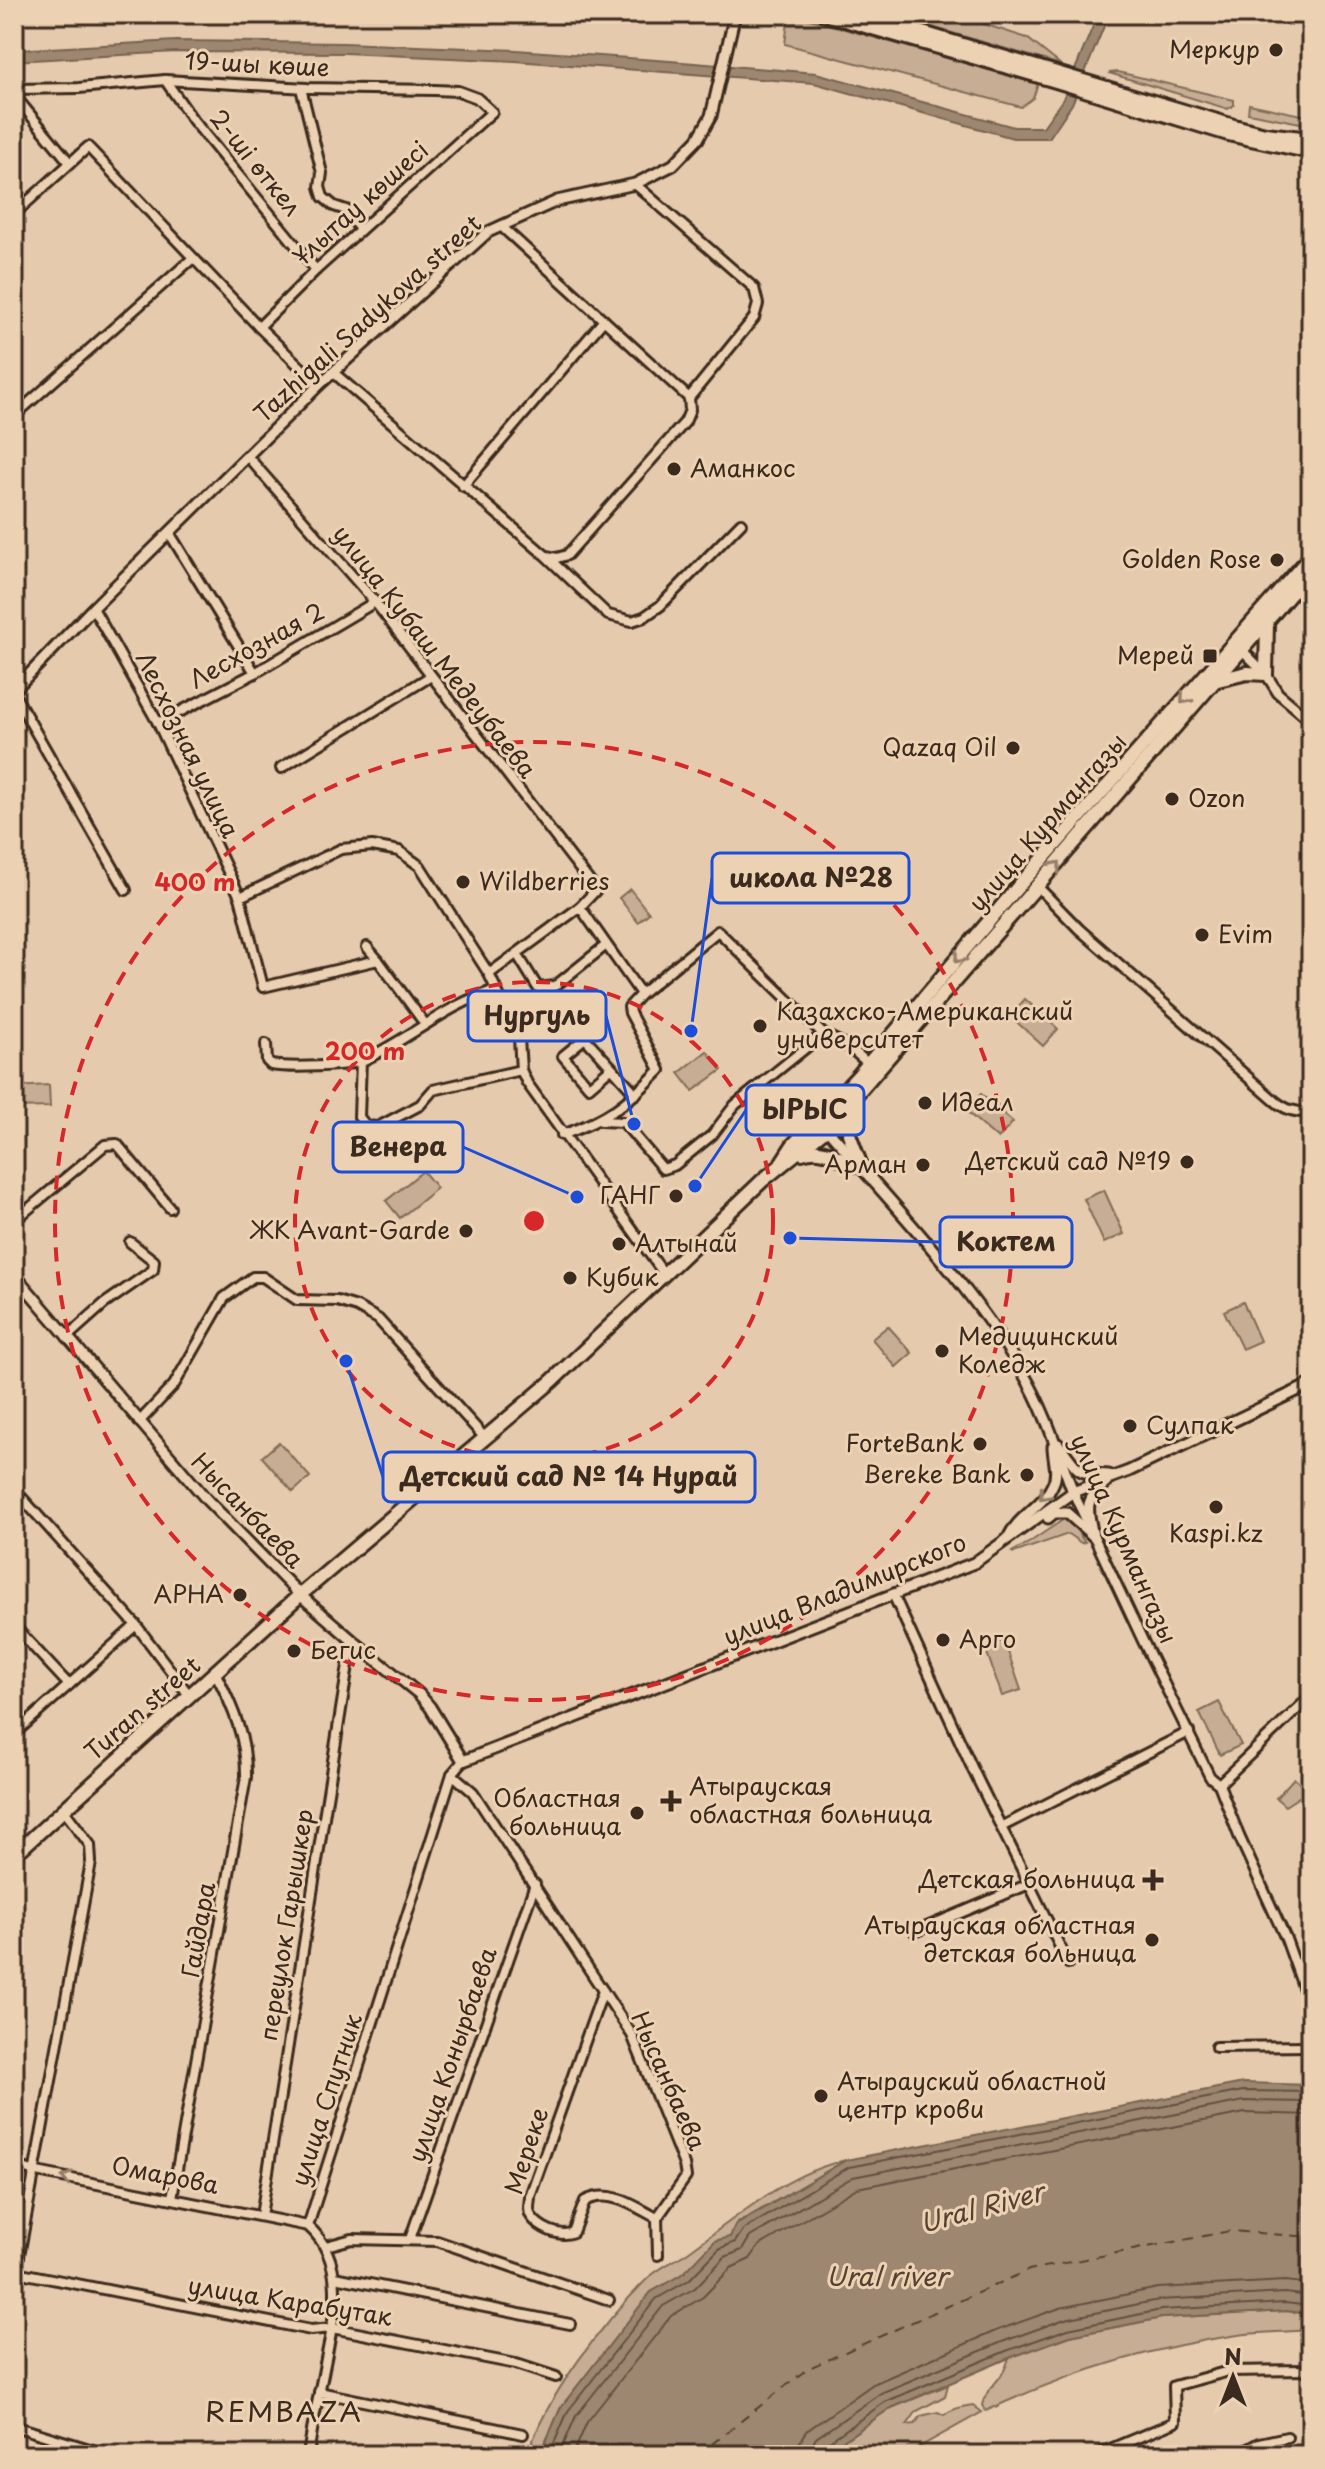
<svg xmlns="http://www.w3.org/2000/svg" width="1325" height="2469" font-family="'Playpen Sans',sans-serif">
<style>
.green{fill:#c6ad93;stroke:#806c58;stroke-width:2}
.water{fill:#9d8770;stroke:#76624f;stroke-width:2}
.lines{fill:none;stroke-linecap:round;stroke-linejoin:round}
.shore{stroke:#624f3f;stroke-width:2}
.ferry{stroke:#544132;stroke-width:2;stroke-dasharray:10 8;stroke-linecap:butt}
.minor-casing{stroke:#3b2a1e;stroke-width:14}
.tertiary-casing{stroke:#3b2a1e;stroke-width:15}
.primary-casing{stroke:#3b2a1e;stroke-width:18}
.minor{stroke:#ecd1b3;stroke-width:8}
.tertiary{stroke:#ecd1b3;stroke-width:9}
.primary{stroke:#ecd1b3;stroke-width:12}
.oneway{stroke:#947e68}
.ring{fill:none;stroke:#d62828;stroke-width:4;stroke-dasharray:14 10}
.poi-dot{fill:#3b2a1e;stroke:#ecd1b3;stroke-width:3}
.labels{text-anchor:middle;stroke-width:6;stroke-linejoin:round;paint-order:stroke}
.poi-label{font-size:24px;fill:#3b2a1e;stroke:#ecd1b3;text-anchor:end}
.street-label{font-size:24px;fill:#3b2a1e;stroke:#ecd1b3}
.water-label{font-size:26px;font-style:italic;fill:#544132;stroke:#ecd1b3}
.quarter-label{font-size:28px;letter-spacing:2px;fill:#3b2a1e;stroke:#ecd1b3}
.centre{fill:#d62828;stroke:#ecd1b3;stroke-width:4}
.ring-label{font-size:24px;text-anchor:middle;font-weight:bold;fill:#d62828;stroke:#ecd1b3;stroke-width:6;stroke-linejoin:round;paint-order:stroke}
.leader{fill:none;stroke:#1d4ed8;stroke-width:3}
.callout-dot{fill:#1d4ed8;stroke:#ecd1b3;stroke-width:3}
.callout{fill:#ecd1b3;stroke:#1d4ed8;stroke-width:3}
.callout-label{font-size:26px;text-anchor:middle;font-weight:bold;fill:#3b2a1e}
</style>
<rect width="100%" height="100%" fill="#e5caad"/>
<filter id="ink" filterUnits="userSpaceOnUse"><feTurbulence type="fractalNoise" baseFrequency=".0125" numOctaves="2"/><feDisplacementMap in="SourceGraphic" scale="16" xChannelSelector="R" yChannelSelector="G"/><feConvolveMatrix kernelMatrix="1 2 1 2 8 2 1 2 1" color-interpolation-filters="sRGB"/></filter>
<g filter="url(#ink)">
<g class="green">
<path d="M789,14H792L1038,84L1033,98L1021,107L785,44Z"/>
<path d="M888,14H953L1027,38L1061,65Z"/>
<path d="M1118,72L1234,100V105L1228,109L1109,73Z"/>
<path d="M1249,104L1311,117V125L1248,113Z"/>
<path d="M630,889L649,913L638,922L619,898Z"/>
<path d="M1025,999L1058,1029L1043,1046L1010,1016Z"/>
<path d="M707,1051L722,1070L693,1091L679,1073Z"/>
<path d="M49,1085L50,1107L14,1108V1087Z"/>
<path d="M981,1094L1013,1122L998,1139L966,1111Z"/>
<path d="M423,1171L437,1188L400,1218L386,1201Z"/>
<path d="M1104,1190L1124,1234L1104,1243L1084,1199Z"/>
<path d="M1243,1302L1260,1341L1242,1349L1224,1311Z"/>
<path d="M888,1326L912,1353L896,1367L872,1339Z"/>
<path d="M279,1442L310,1477L293,1492L262,1457Z"/>
<path d="M1067,1517C1075,1524 1078,1534 1085,1542L1081,1543L1068,1534L1014,1553L1012,1552L1030,1542Z"/>
<path d="M1004,1640L1021,1690L1002,1696L985,1647Z"/>
<path d="M1219,1702L1241,1745L1220,1755L1199,1712Z"/>
<path d="M1294,1778L1308,1791L1285,1806L1276,1798Z"/>
<path d="M846,2160L736,2224L730,2237L715,2241L684,2274L651,2292L561,2407L540,2455H528C544,2398 605,2321 647,2279C658,2268 675,2261 688,2252C737,2217 786,2173 846,2160Z"/>
<path d="M1286,2311L1311,2314V2330C1287,2332 1262,2332 1238,2335C1152,2347 1065,2374 986,2411L982,2405C987,2385 1002,2383 1009,2358L1070,2336L1162,2318Z"/>
<path d="M948,2385L945,2396L917,2411L907,2425L915,2424L921,2416L938,2412L944,2415C953,2408 962,2407 973,2405L982,2412L905,2455H823L889,2409Z"/>
</g>
<g class="water">
<path d="M1098,14H1109L1072,104L1049,138H1013L814,83L515,61L344,53L176,52L14,61V50L176,41L344,43L516,50L670,61L816,73L1014,127H1043L1063,99Z"/>
<path d="M1243,2083L1311,2085V2314L1286,2311L1162,2318L1070,2336L1009,2358L889,2409L823,2455H540L561,2407L651,2292L684,2273L715,2241L730,2237L736,2225L846,2160Z"/>
</g>
<g class="lines">
<g class="shore">
<path d="M549,2455L568,2411L656,2299L689,2280L719,2249L735,2242L743,2230L849,2167L1243,2091L1311,2092"/>
<path d="M559,2455L576,2416L663,2306L695,2288L725,2257L742,2250L750,2237L853,2177L1244,2101L1311,2102"/>
<path d="M573,2455L587,2422L671,2316L703,2297L731,2268L750,2259L759,2246L857,2188L1245,2113L1311,2115"/>
<path d="M798,2455L799,2443L808,2430L873,2384L998,2330L1060,2308L1158,2288L1285,2281L1311,2284"/>
<path d="M810,2455L811,2447L816,2438L881,2393L1002,2342L1065,2319L1159,2300L1285,2293L1311,2296"/>
<path d="M820,2455L824,2445L885,2402L1006,2351L1068,2329L1161,2310L1285,2303L1311,2306"/>
</g>
<path class="ferry" d="M698,2455L807,2369L1029,2270L1230,2231L1311,2237"/>
<g class="minor-casing">
<g id="minor">
<path d="M165,80L193,120L316,270"/>
<path d="M301,88L322,173L320,187L323,197L334,206L346,210L360,230"/>
<path d="M14,89L79,88L165,80L307,88L435,90L458,91L477,98L492,112L316,270L259,327"/>
<path d="M14,95L70,163"/>
<path d="M14,214L88,147L259,327L319,385"/>
<path d="M501,226L689,398"/>
<path d="M334,373L546,556L608,615L632,621L644,617L660,606L741,523"/>
<path d="M14,416L193,258"/>
<path d="M248,457L375,602L596,890L580,907L489,974"/>
<path d="M463,486L604,320"/>
<path d="M170,534L255,673"/>
<path d="M547,556L557,558L567,555L685,422L690,410L689,398L754,318L758,304L754,288L635,184"/>
<path d="M93,608L158,723L240,897L341,849L372,846L399,851L420,866L489,974L519,1038L521,1070L527,1083L664,1274"/>
<path d="M1240,648L1266,674L1278,693L1311,721"/>
<path d="M14,694L126,890"/>
<path d="M158,723L255,673L375,602"/>
<path d="M281,768L431,676"/>
<path d="M1038,887L1079,929L1275,1101C1286,1110 1296,1113 1311,1112"/>
<path d="M240,897L263,987L378,960L425,1024"/>
<path d="M367,947L378,960"/>
<path d="M517,954L538,988L555,986L605,946"/>
<path d="M641,994L718,931L823,1034L848,1046L870,1065"/>
<path d="M266,1044L267,1061L271,1065C289,1068 347,1067 364,1060C410,1039 447,1004 496,990"/>
<path d="M361,1061L359,1117L366,1126L378,1127L420,1105L433,1090L521,1070"/>
<path d="M611,1068L589,1087L563,1056L585,1038L636,1094"/>
<path d="M601,1121L623,1122L663,1169L675,1165L712,1135L735,1105L823,1034"/>
<path d="M562,1135C607,1119 627,1104 660,1070L630,1013L629,1007L641,994L580,907"/>
<path d="M14,1221L105,1145L117,1144L170,1208"/>
<path d="M67,1337L104,1304L153,1270L154,1261L130,1242"/>
<path d="M139,1422L174,1385L224,1298L253,1277H263L297,1300L337,1301L357,1307L378,1319L485,1438"/>
<path d="M14,1489L136,1625L189,1695"/>
<path d="M1073,1492L1143,1641L1210,1777L1219,1784L1239,1836L1286,1939L1311,2009"/>
<path d="M893,1594L974,1772L1068,1963"/>
<path d="M14,1626L69,1685"/>
<path d="M14,1734L136,1625"/>
<path d="M452,1774L473,1792L632,2035L684,2165L686,2177L657,2218L658,2255"/>
<path d="M1219,1784L1311,1696"/>
<path d="M1001,1827L1189,1732"/>
<path d="M915,1932L1029,1884"/>
<path d="M603,1991L530,2196C530,2203 527,2210 531,2216C539,2228 560,2238 573,2232L585,2201C610,2188 634,2206 657,2218"/>
<path d="M1216,2047L1311,2046"/>
<path d="M14,2165L32,2171L308,2226C351,2264 332,2326 323,2374C317,2401 312,2428 308,2455"/>
<path d="M172,2198L246,1777C247,1740 233,1707 216,1674"/>
<path d="M261,2216L352,1640"/>
<path d="M308,2226L452,1774L463,1761"/>
<path d="M410,2239L535,1884"/>
<path d="M326,2246L352,2239L437,2241L609,2300"/>
<path d="M16,2272L311,2330L332,2328L516,2364L556,2377"/>
<path d="M335,2277L570,2324"/>
<path d="M14,2283L91,1862L90,1845L63,1809"/>
<path d="M319,2392L523,2434"/>
<path d="M14,2426L109,2455"/>
<path d="M14,2451L17,2455"/>
<path d="M1096,2455L1175,2422L1174,2386L1229,2371L1311,2370"/>
<path d="M1237,2455L1259,2443L1287,2437"/>
</g>
</g>
<g class="tertiary-casing">
<g id="tertiary">
<path d="M14,690L93,608L319,385L488,232L557,201L635,184L673,165L698,139L711,116L735,14"/>
<path d="M823,1124C892,1204 968,1281 1023,1373C1045,1410 1058,1452 1073,1492"/>
<path d="M14,1274L207,1500L300,1595L352,1640L419,1694L430,1707L463,1761L974,1563L1073,1492L1129,1471L1311,1384"/>
<path d="M1058,1444C1080,1470 1073,1474 1109,1475"/>
<path d="M1048,1518L1054,1513H1067L1093,1536"/>
<path d="M1093,1536C1088,1510 1082,1501 1106,1483"/>
<path d="M1008,1538C1018,1516 1044,1506 1053,1484C1059,1473 1053,1459 1053,1446"/>
</g>
</g>
<g class="primary-casing">
<g id="primary">
<path d="M824,14L1056,81L1228,134L1311,152"/>
<path d="M859,14L1234,126L1265,134L1311,139"/>
<path d="M1218,680L1247,673L1266,674L1267,623"/>
<path d="M853,1100L849,1134L861,1166"/>
<path d="M802,1153C827,1145 838,1161 861,1166"/>
<path d="M782,1162L793,1145L858,1076L1017,888L1311,556"/>
<path d="M14,1855L300,1595L552,1381L763,1180L827,1128L1311,570"/>
</g>
</g>
<use href="#minor" class="minor"/>
<use href="#tertiary" class="tertiary"/>
<use href="#primary" class="primary"/>
</g>
<defs><path id="oneway-chevron" d="M-2-3.5L2.5 0L-2 3.5" fill="none" stroke-width="1.6" stroke-linecap="round" stroke-linejoin="round" transform="scale(2)"/></defs>
<g class="oneway">
<use href="#oneway-chevron" transform="translate(1185 699) rotate(131)"/>
<use href="#oneway-chevron" transform="translate(1056 866) rotate(-49)"/>
<use href="#oneway-chevron" transform="translate(959 958) rotate(131)"/>
<use href="#oneway-chevron" transform="translate(1044 1495) rotate(132)"/>
<use href="#oneway-chevron" transform="translate(67 2178) rotate(-169)"/>
</g>
</g>
<g class="ring">
<circle cx="534" cy="1221" r="239"/>
<circle cx="534" cy="1221" r="479"/>
</g>
<g class="poi-dot">
<circle cx="1276" cy="50" r="8"/>
<circle cx="674" cy="469" r="8"/>
<circle cx="1277" cy="560" r="8"/>
<rect x="1202" y="648" width="16" height="16" rx="4"/>
<circle cx="1013" cy="748" r="8"/>
<circle cx="1172" cy="799" r="8"/>
<circle cx="463" cy="882" r="8"/>
<circle cx="1202" cy="935" r="8"/>
<circle cx="760" cy="1026" r="8"/>
<circle cx="925" cy="1103" r="8"/>
<circle cx="1187" cy="1162" r="8"/>
<circle cx="923" cy="1165" r="8"/>
<circle cx="676" cy="1196" r="8"/>
<circle cx="466" cy="1231" r="8"/>
<circle cx="619" cy="1244" r="8"/>
<circle cx="570" cy="1278" r="8"/>
<circle cx="942" cy="1351" r="8"/>
<circle cx="1130" cy="1426" r="8"/>
<circle cx="980" cy="1444" r="8"/>
<circle cx="1027" cy="1475" r="8"/>
<circle cx="1216" cy="1507" r="8"/>
<circle cx="240" cy="1595" r="8"/>
<circle cx="943" cy="1640" r="8"/>
<circle cx="294" cy="1651" r="8"/>
<path d="M667 1789h8v8h8v8h-8v8h-8v-8h-8v-8h8z"/>
<circle cx="637" cy="1813" r="8"/>
<path d="M1149 1868h8v8h8v8h-8v8h-8v-8h-8v-8h8z"/>
<circle cx="1152" cy="1940" r="8"/>
<circle cx="821" cy="2096" r="8"/>
</g>
<g class="labels">
<g class="poi-label">
<text x="1260" y="58">Меркур</text>
<text x="690" y="477" text-anchor="start">Аманкос</text>
<text x="1261" y="568">Golden Rose</text>
<text x="1194" y="664">Мерей</text>
<text x="997" y="756">Qazaq Oil</text>
<text x="1188" y="807" text-anchor="start">Ozon</text>
<text x="479" y="890" text-anchor="start">Wildberries</text>
<text x="1218" y="943" text-anchor="start">Evim</text>
<text x="776" y="1020" text-anchor="start">Казахско-Американский<tspan x="776" dy="28">университет</tspan></text>
<text x="941" y="1111" text-anchor="start">Идеал</text>
<text x="1171" y="1170">Детский сад №19</text>
<text x="907" y="1173">Арман</text>
<text x="660" y="1204">ГАНГ</text>
<text x="450" y="1239">ЖК Avant-Garde</text>
<text x="635" y="1252" text-anchor="start">Алтынай</text>
<text x="586" y="1286" text-anchor="start">Кубик</text>
<text x="958" y="1345" text-anchor="start">Медицинский<tspan x="958" dy="28">Коледж</tspan></text>
<text x="1146" y="1434" text-anchor="start">Сулпак</text>
<text x="964" y="1452">ForteBank</text>
<text x="1011" y="1483">Bereke Bank</text>
<text x="1216" y="1542" text-anchor="middle">Kaspi.kz</text>
<text x="224" y="1603">АРНА</text>
<text x="959" y="1648" text-anchor="start">Арго</text>
<text x="310" y="1659" text-anchor="start">Бегис</text>
<text x="689" y="1795" text-anchor="start">Атырауская<tspan x="689" dy="28">областная больница</tspan></text>
<text x="621" y="1807">Областная<tspan x="621" dy="28">больница</tspan></text>
<text x="1135" y="1888">Детская больница</text>
<text x="1136" y="1934">Атырауская областная<tspan x="1136" dy="28">детская больница</tspan></text>
<text x="837" y="2090" text-anchor="start">Атырауский областной<tspan x="837" dy="28">центр крови</tspan></text>
</g>
<g class="street-label">
<text transform="translate(257 65) rotate(3)" y="8">19-шы көше</text>
<text transform="translate(255 163) rotate(51)" y="8">2-шi өткел</text>
<text transform="translate(361 204) rotate(-42)" y="8">Ұлытау көшесi</text>
<text transform="translate(368 319) rotate(-42)" y="8">Tazhigali Sadykova street</text>
<text transform="translate(257 646) rotate(-29)" y="8">Лесхозная 2</text>
<text transform="translate(434 652) rotate(52)" y="8">улица Кубаш Медеубаева</text>
<text transform="translate(187 745) rotate(64)" y="8">Лесхозная улица</text>
<text transform="translate(1048 823) rotate(-49)" y="8">улица Курмангазы</text>
<text transform="translate(247 1511) rotate(46)" y="8">Нысанбаева</text>
<text transform="translate(1123 1539) rotate(66)" y="8">улица Курмангазы</text>
<text transform="translate(845 1590) rotate(-22)" y="8">улица Владимирского</text>
<text transform="translate(143 1709) rotate(-41)" y="8">Turan street</text>
<text transform="translate(287 1925) rotate(-81)" y="8">переулок Гарышкер</text>
<text transform="translate(199 1930) rotate(-80)" y="8">Гайдара</text>
<text transform="translate(453 2055) rotate(-71)" y="8">улица Конырбаева</text>
<text transform="translate(668 2081) rotate(66)" y="8">Нысанбаева</text>
<text transform="translate(327 2100) rotate(-72)" y="8">улица Спутник</text>
<text transform="translate(527 2151) rotate(-72)" y="8">Мереке</text>
<text transform="translate(165 2176) rotate(11)" y="8">Омарова</text>
<text transform="translate(290 2302) rotate(9)" y="8">улица Карабутак</text>
</g>
<g class="water-label">
<text transform="translate(982 2208) rotate(-15)" y="9">Ural River</text>
<text x="887" y="2286">Ural river</text>
</g>
<g class="quarter-label">
<text x="284" y="2422">REMBAZA</text>
</g>
</g>
<circle cx="534" cy="1221" r="12" class="centre"/>
<g class="ring-label">
<text x="195" y="891">400 m</text>
<text x="365" y="1060">200 m</text>
</g>
<path class="leader" d="M691 1031L712 878M634 1124L606 1016M695 1186L746 1110M577 1197L463 1147M790 1238L940 1242M346 1361L383 1477"/>
<g class="callout-dot">
<circle cx="691" cy="1031" r="8"/>
<circle cx="634" cy="1124" r="8"/>
<circle cx="695" cy="1186" r="8"/>
<circle cx="577" cy="1197" r="8"/>
<circle cx="790" cy="1238" r="8"/>
<circle cx="346" cy="1361" r="8"/>
</g>
<g class="callout">
<rect x="712" y="853" width="197" height="50" rx="8"/>
<rect x="468" y="991" width="138" height="50" rx="8"/>
<rect x="746" y="1085" width="118" height="50" rx="8"/>
<rect x="333" y="1122" width="130" height="50" rx="8"/>
<rect x="940" y="1217" width="132" height="50" rx="8"/>
<rect x="383" y="1452" width="372" height="50" rx="8"/>
</g>
<g class="callout-label">
<text x="811" y="887">школа №28</text>
<text x="537" y="1025">Нургуль</text>
<text x="805" y="1119">ЫРЫС</text>
<text x="398" y="1156">Венера</text>
<text x="1006" y="1251">Коктем</text>
<text x="569" y="1486">Детский сад № 14 Нурай</text>
</g>
<rect width="1325" height="2469" fill="none" stroke="#ecd1b3" stroke-width="48"/>
<rect x="24" y="24" width="1277" height="2421" fill="none" stroke="#3b2a1e" stroke-width="3" filter="url(#ink)"/>
<g transform="translate(1233 2377)" stroke="#ecd1b3" stroke-width="6" paint-order="stroke">
<path d="M0-6L14 30L0 20L-14 30Z" fill="#3b2a1e"/>
<text y="-12" font-size="22" font-weight="bold" text-anchor="middle" fill="#3b2a1e">N</text>
</g>
</svg>
